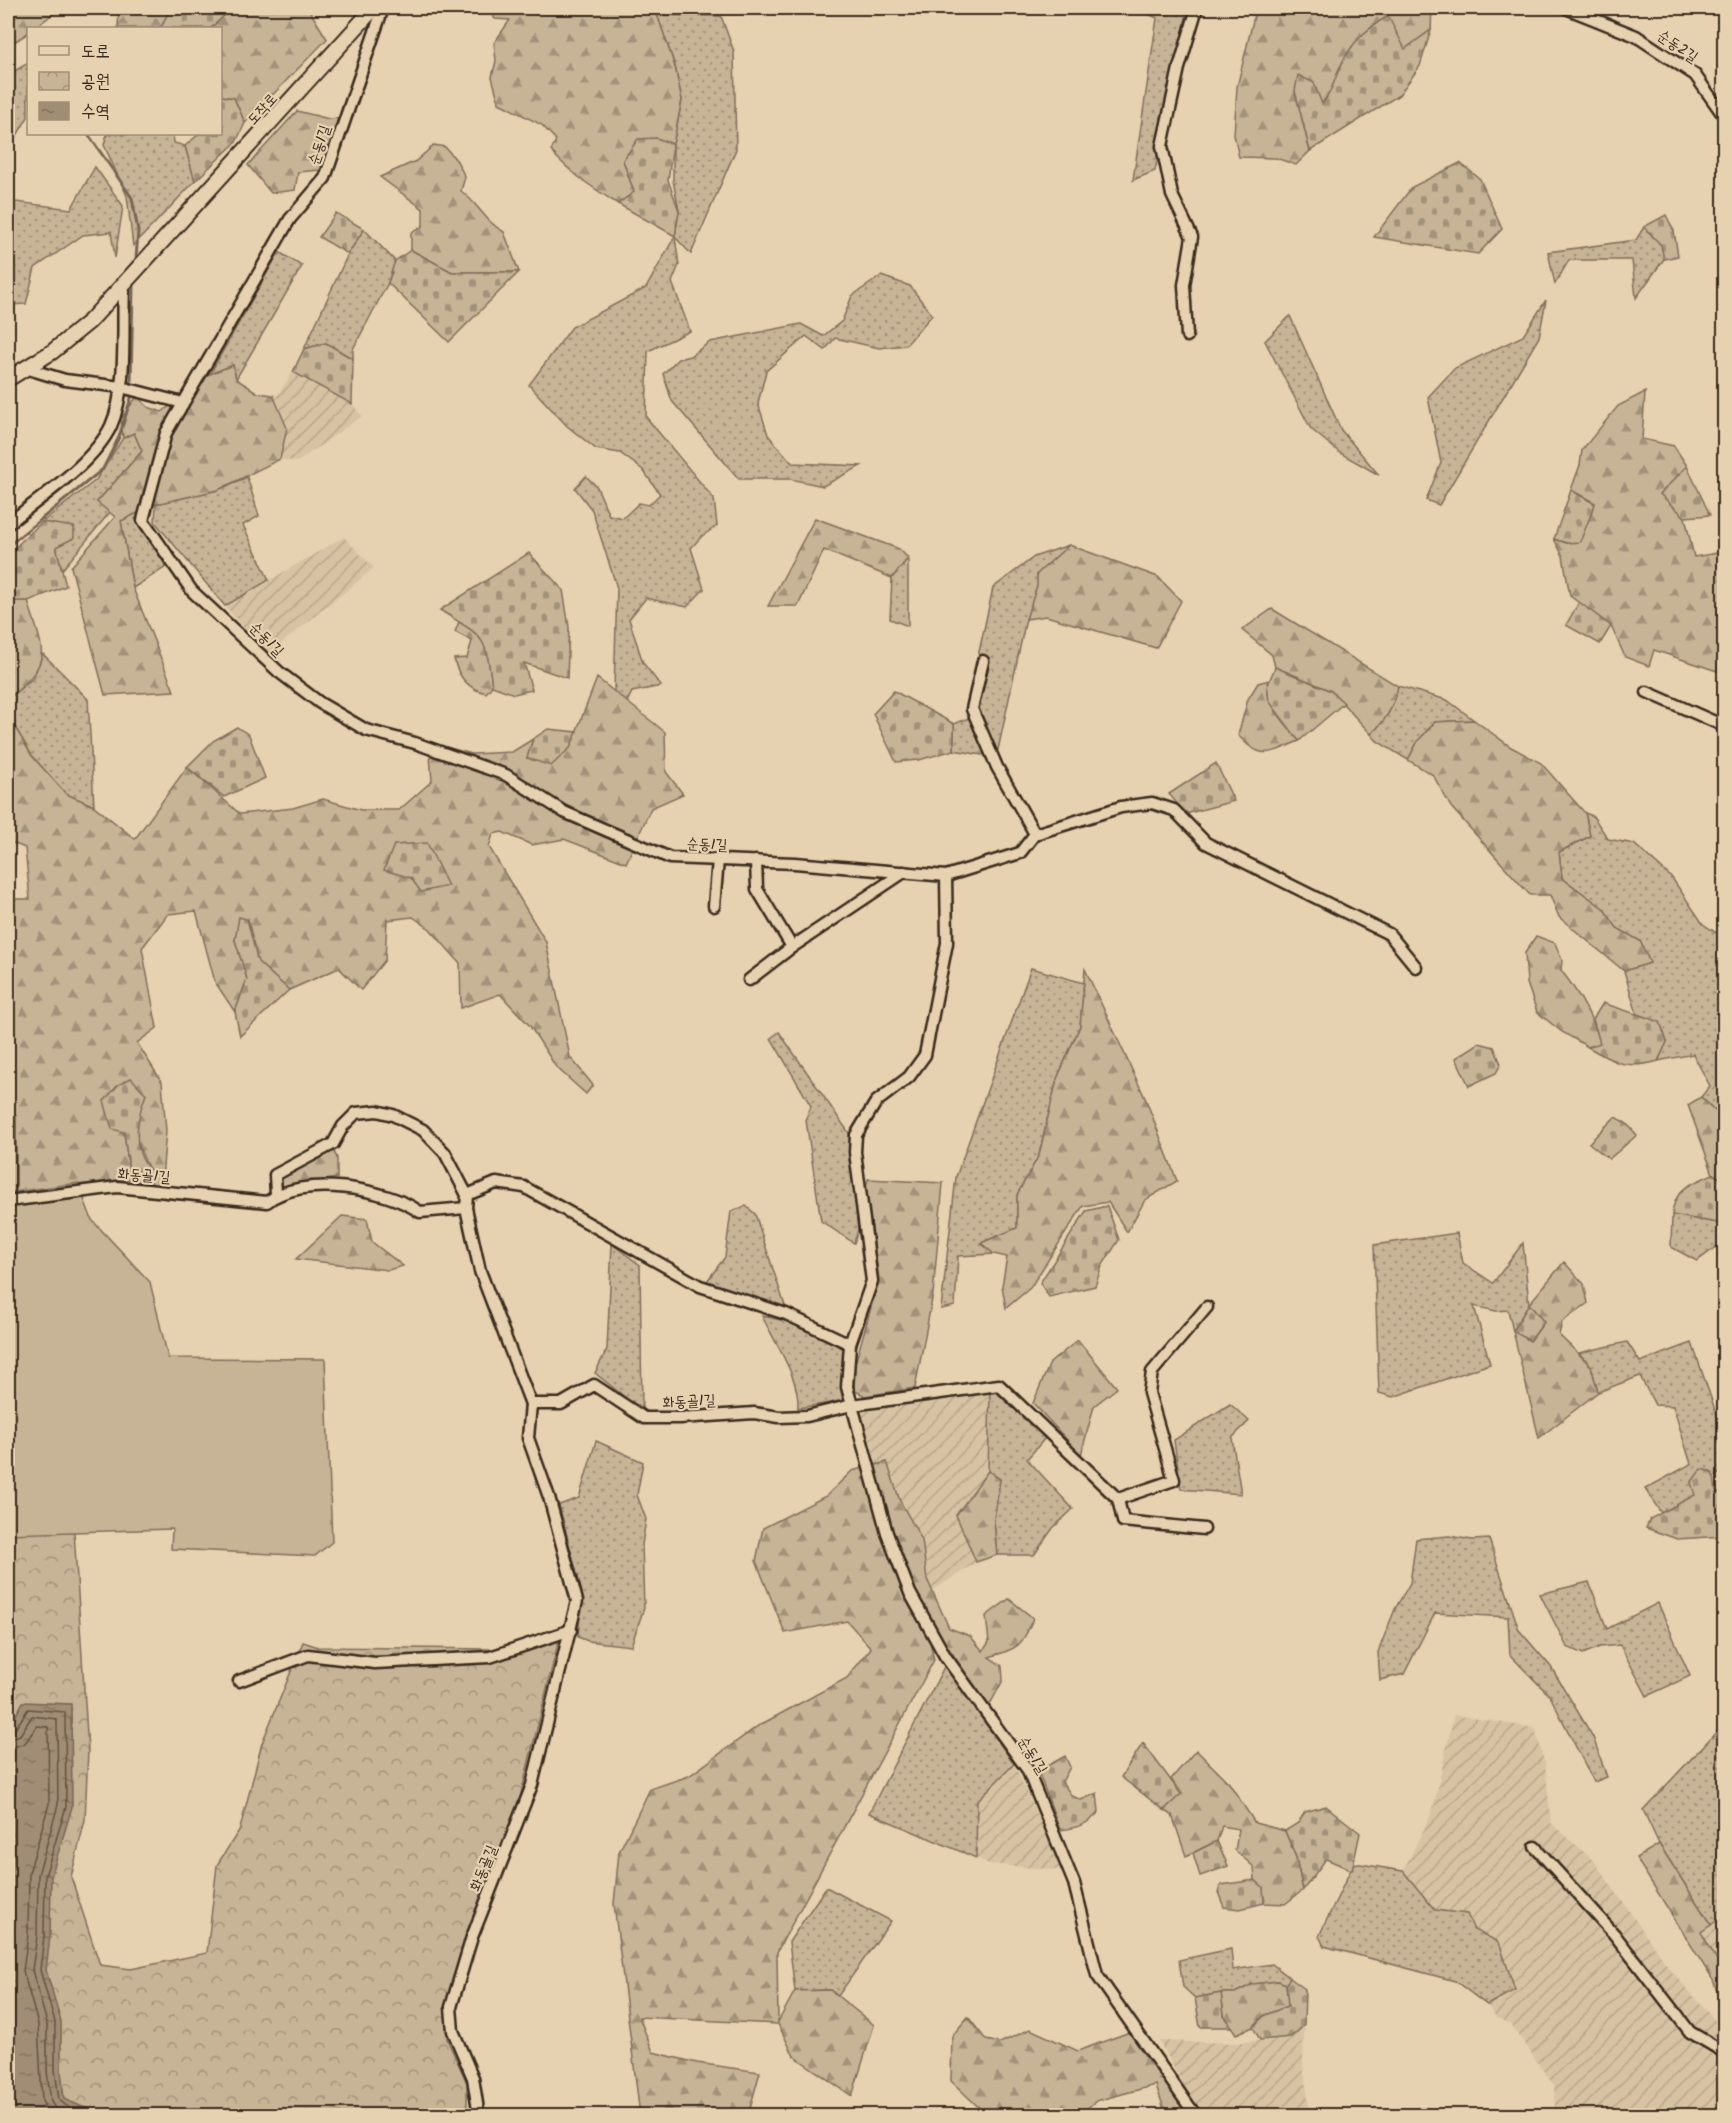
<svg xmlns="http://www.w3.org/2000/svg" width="1732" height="2123" font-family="Kalam,'Poor Story',sans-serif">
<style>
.industrial{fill:url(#industrial-furrows)}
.grass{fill:url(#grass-dots);stroke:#816e5a;stroke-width:1.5}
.forest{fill:url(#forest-firs);stroke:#816e5a;stroke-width:1.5}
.cemetery{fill:url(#cemetery-stones);stroke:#816e5a;stroke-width:1.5}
.park{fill:url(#park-crowns);stroke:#816e5a;stroke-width:1.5}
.pitch{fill:#c7b396;stroke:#816e5a;stroke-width:1.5}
.water{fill:url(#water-ripples);stroke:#786552;stroke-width:1.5}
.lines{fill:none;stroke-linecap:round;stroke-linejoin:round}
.shore{stroke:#645240;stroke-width:1.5}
.stream{stroke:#786552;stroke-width:3}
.minor-casing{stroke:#3b2a1e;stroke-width:15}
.tertiary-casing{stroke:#3b2a1e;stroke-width:18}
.minor{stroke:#e6d1b0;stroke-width:10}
.tertiary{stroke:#e6d1b0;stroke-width:14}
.labels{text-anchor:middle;stroke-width:4.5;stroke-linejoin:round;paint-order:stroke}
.street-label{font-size:15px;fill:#3b2a1e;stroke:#e6d1b0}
</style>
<defs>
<pattern id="industrial-furrows" width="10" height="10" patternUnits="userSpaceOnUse" patternTransform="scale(1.5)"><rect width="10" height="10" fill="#d7c2a3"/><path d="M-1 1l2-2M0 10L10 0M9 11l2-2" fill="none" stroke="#b9a78c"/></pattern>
<pattern id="grass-dots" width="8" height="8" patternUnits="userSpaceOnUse" patternTransform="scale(1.5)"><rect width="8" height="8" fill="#c7b396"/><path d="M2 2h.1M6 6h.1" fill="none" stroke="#a3927a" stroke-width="1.8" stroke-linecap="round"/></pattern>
<pattern id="forest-firs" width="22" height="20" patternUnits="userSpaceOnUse" patternTransform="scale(1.5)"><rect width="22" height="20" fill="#c7b396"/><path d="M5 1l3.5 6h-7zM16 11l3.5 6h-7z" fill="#a3927a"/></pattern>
<pattern id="cemetery-stones" width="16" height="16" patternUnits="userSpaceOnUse" patternTransform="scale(1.5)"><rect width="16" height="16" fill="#c7b396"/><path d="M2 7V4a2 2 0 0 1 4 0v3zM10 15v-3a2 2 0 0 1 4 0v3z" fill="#a3927a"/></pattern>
<pattern id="park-crowns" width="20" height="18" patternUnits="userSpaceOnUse" patternTransform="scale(1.5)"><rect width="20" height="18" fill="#c7b396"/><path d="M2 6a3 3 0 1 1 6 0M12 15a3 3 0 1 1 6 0" fill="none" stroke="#a3927a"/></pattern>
<pattern id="water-ripples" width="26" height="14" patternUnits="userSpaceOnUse" patternTransform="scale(1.5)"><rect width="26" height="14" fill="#a18d74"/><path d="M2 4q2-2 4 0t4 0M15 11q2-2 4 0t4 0" fill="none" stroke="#84735f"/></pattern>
</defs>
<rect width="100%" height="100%" fill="#e6d1b0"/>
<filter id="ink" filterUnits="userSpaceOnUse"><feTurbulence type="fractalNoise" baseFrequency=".0167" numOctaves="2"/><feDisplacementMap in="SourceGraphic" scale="12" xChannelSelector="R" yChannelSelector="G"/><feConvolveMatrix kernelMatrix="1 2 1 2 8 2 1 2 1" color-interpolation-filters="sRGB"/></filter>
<g filter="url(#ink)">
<g class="industrial">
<path d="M293,372L352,404L362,416L297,462L280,459L287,428L273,395H278Z"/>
<path d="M344,537L374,568L267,655L225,606Z"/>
<path d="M990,1392L988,1471L956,1515L976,1562L932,1591L927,1579L922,1540L900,1501L887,1463L877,1465L861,1412Z"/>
<path d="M1454,1715L1535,1728L1545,1765L1551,1823L1594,1861L1669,1968L1724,2031V2115H1555L1554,2086L1511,2024L1497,2018L1487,2005L1515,1990L1499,1942L1474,1930L1467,1914L1435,1910L1403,1871L1432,1813Z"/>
<path d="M1014,1764L1061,1866L1056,1870L989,1864L976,1858L977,1801Z"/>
<path d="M1724,1915V1972L1701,1932Z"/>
<path d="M1304,2025L1303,2064L1310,2115H1200L1159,2041L1235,2043L1291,2037Z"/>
</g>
<g class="grass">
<path d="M1135,8H1186V18L1155,171L1133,180L1157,18Z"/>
<path d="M657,15L721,16L734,52L736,149L691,254L675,237L679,265L672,282L690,331L648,351L646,417L714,499L717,526L702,536L691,548L704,589L687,607L646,598L629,619L643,663L661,686L632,692L627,702L614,692L617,588L592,510L575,488L586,476L597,487L609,515L623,518L639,503L649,505L660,494L643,470L620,453L596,449L567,426L529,385L572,327L646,288L675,236L679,211L673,180V144L682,100L675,66Z"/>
<path d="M28,63V117L10,147L8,159V75Z"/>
<path d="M107,134H173L174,143L185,146L195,181L133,246L127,196L104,145Z"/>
<path d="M95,167L123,206L115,258L111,232L83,235L35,268L26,304L8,305V201L71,209Z"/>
<path d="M1644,227L1662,245L1664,259L1636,298L1632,260H1569L1555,284L1548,252L1636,240Z"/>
<path d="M364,229L395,261L388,283L353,349V359L326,343L304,349L348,254Z"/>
<path d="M279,252L302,266L236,379L233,365L210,374Z"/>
<path d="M881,276L910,286L932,315L906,345L879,348L835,338L825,350L806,336L766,371L758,403L768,435L792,463L861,466L823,486L790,479H739L672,401L663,374L678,359L690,356L710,342L801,324L823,336L842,321L852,296Z"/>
<path d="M1546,300L1539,337L1439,505L1426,500L1441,463L1428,397L1455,368L1523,336Z"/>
<path d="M1290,316L1341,430L1379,475L1340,453L1311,429L1265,341Z"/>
<path d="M134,433L142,451L97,502L110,512L62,570L56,546L74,528L42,522L96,480L123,438Z"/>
<path d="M247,477L259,516L243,525L269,580L225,606L155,522L156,504L218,490Z"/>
<path d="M137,513L166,567L133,588L121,521Z"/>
<path d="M1069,545L1037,574L1038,586L1026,619L998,750L982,755L954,750V724L969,718L979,652L993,588L1034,557Z"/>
<path d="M908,558V626L890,619L892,578Z"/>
<path d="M43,654L88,699L94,806L66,794L32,756L8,715V699L33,678Z"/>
<path d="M1398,686L1447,700L1474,720L1435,722L1418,741L1408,760L1377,741L1371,734C1386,720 1394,707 1398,686Z"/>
<path d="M1585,813L1593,816L1608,839L1634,844L1672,878L1703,924L1724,938V1120L1701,1097L1710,1086L1693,1054L1658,1061L1667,1042L1660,1022L1637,1014L1624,971L1650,963L1640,941L1617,928L1603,908L1562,878L1559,852L1590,836Z"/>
<path d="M1031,968L1084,983L1080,1026L1057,1079L1039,1155L1017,1195V1228L981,1243L994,1254L958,1256L955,1306L941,1309L956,1177Z"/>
<path d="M779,1032L849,1133L858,1230L854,1243L821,1221L806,1120L811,1106L771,1038Z"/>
<path d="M746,1206L755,1214L786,1309L707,1281L725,1257L731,1211Z"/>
<path d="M1672,1215L1724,1224V1241L1697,1261L1671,1247Z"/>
<path d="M1457,1233L1463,1263L1493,1283L1523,1243L1529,1304L1513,1331L1508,1310L1496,1311L1474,1306L1490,1364L1393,1397L1379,1393L1374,1245Z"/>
<path d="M612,1244L640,1265L642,1411L595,1373L607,1349Z"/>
<path d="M762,1316L786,1321L844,1348L842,1401L798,1408C800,1378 775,1343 762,1316Z"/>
<path d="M1627,1342L1640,1362L1692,1343L1724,1436V1470L1714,1477L1709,1471L1695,1495L1661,1513L1645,1489L1691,1464L1673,1406L1655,1405L1640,1376L1598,1392L1591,1366L1579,1353Z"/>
<path d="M997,1390L1046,1437L1027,1459L1073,1509L1053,1528L1034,1555H997L994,1520L1000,1479L988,1471L990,1392Z"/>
<path d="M1230,1404L1249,1421L1232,1438L1241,1494L1181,1489L1174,1440Z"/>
<path d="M596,1441L643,1462L637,1495L646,1519L642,1545L644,1608L631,1646L588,1641L578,1637L582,1593L559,1505L579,1498Z"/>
<path d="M1449,1536L1472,1540L1489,1539L1519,1630L1551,1667L1593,1737L1607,1777L1594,1782L1550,1696L1510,1655L1508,1617L1435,1613L1404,1674L1380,1680L1378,1652L1395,1609L1410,1583L1416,1539Z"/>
<path d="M1589,1582L1607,1629L1658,1603L1690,1676L1647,1696L1620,1645L1600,1647L1583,1654L1567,1647L1540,1594Z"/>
<path d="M945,1665L1014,1764L977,1801L976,1858L869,1813Z"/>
<path d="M1724,1724V1915L1711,1925L1659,1844L1643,1810Z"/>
<path d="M1354,1863L1403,1871L1435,1910L1467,1914L1474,1930L1499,1942L1515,1990L1487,2005L1455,1981L1324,1946L1319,1936Z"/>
<path d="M826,1887L891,1921L838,1996L830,1990L795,1991L789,1942Z"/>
<path d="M1231,1949L1233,1970L1272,1964L1290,1978L1286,1984L1278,1981L1253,1984L1235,1993H1221L1195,1998L1183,1987L1179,1960Z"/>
</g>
<g class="forest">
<path d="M8,8H60L35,28H28V33L8,46Z"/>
<path d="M119,8H170L162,26L158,28H118Z"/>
<path d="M232,8H308L327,39L245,123L234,98L221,96L220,28H211Z"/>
<path d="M488,8H655L675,67L682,100L673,144L656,138L623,160L634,192L618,204C593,188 570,173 551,151L556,140L542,125L499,103L492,77L496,61L494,43L510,20L495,19Z"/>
<path d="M1256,8H1432L1431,30L1405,49L1340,67L1329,96L1321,104L1295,91L1310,151L1296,165L1276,158L1239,157L1234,135L1237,87Z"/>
<path d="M297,111L329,119L338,118L327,157L320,170L298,172L295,190L271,193L248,165Z"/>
<path d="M434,145L445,147L457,161L465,177L461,191C479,204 484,221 504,232L519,272H452L411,250V233L423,226V209L380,177L416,161Z"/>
<path d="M233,365L236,379L258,393L273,395L287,428L280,459L218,490L156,504L121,521L133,588L174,691L105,695L71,567L115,517L97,502L142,451L134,433L123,438L121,419L137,396L148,407L162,412L210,374Z"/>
<path d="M1645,392L1642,439L1674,446L1687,466L1660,494L1685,517L1694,557L1724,552V643L1717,671L1654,650L1649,666L1625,657L1611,626L1570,596L1563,556L1554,539L1567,543L1595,503L1571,490L1580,465L1582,450L1618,406Z"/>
<path d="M815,518L899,549L908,558L892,578L824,550L798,606H768Z"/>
<path d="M1069,545L1158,577L1181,601L1156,648L1046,616L1026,619L1037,586V574Z"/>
<path d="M8,601H28C44,654 54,660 8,699Z"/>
<path d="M1272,609L1398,686C1394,707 1386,720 1371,734L1331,691L1275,667L1272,655L1242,630Z"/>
<path d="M459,622C490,638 488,654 492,686L486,693C468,689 458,676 454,659L467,658L472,641L455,632Z"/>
<path d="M597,678L665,732L666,772L683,794L651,808L626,863L564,839L532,845L502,832L493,834L489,847L546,942L570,1057L593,1085L586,1094L556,1067L530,1026L500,994L461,1008L460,963L430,929L413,917L387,920L385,960L361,990L339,968L289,990L257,962L248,919L235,940L247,979L235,1012L215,982L196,911L168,914L142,948L157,1028L137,1043L162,1082L166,1131L162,1178L150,1172C134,1137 131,1131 146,1094L124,1132L130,1179L16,1192V1115L8,1108V899H30L25,848L8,841V715L32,756L66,794L94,806L135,839L187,767L240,814L293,808L323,799L361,810H399L432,781L430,755L434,744L472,754L512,752L533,739L527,758L570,748Z"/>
<path d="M1269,680C1261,702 1288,724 1299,741C1269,754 1261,761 1238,735L1248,699L1258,683Z"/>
<path d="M1474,720L1511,747L1541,763L1585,813L1590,836L1559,852L1562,878L1603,908L1617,928L1640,941L1650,963L1624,971L1559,917L1550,895H1530L1451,807L1433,775L1408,760L1418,741L1435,722Z"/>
<path d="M1536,936L1555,943L1562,960L1561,970C1579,993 1592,1015 1601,1044L1588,1047L1562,1032L1537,1012L1527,983L1525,953Z"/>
<path d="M1085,969L1146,1100L1177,1181L1145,1200L1127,1232L1108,1202L1083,1206L1030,1288L1006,1308L1002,1286L1007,1257L994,1254L981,1243L1017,1228V1195L1039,1155L1057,1079L1080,1026Z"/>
<path d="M1701,1097L1724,1120V1181L1713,1174L1688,1105Z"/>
<path d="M329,1141L337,1158V1178L279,1188L282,1164Z"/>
<path d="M868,1179L943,1183L933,1294L915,1388L865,1396L854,1390L855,1364L879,1279L866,1188Z"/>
<path d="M342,1216L367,1219L372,1242L403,1266L388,1270L296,1259Z"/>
<path d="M1564,1262L1584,1284L1588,1303L1562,1322L1559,1335L1591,1366L1598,1392L1539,1438L1513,1331L1531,1340L1544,1322L1529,1304Z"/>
<path d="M1078,1340L1117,1388L1094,1406L1081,1455L1033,1403L1050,1363Z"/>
<path d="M887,1462L900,1501L922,1540L927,1579L949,1628L970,1636L983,1651L989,1642L986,1616L1009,1599L1033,1618C1023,1647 1016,1649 989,1657L1002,1666L1003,1680L989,1706L940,1636L930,1641L934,1660L777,1952L778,2022L795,1991L830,1990L874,2025L852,2096L794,2056L778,2024L639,2017L653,2052L697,2063L760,2072L748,2115H640L614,1904L619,1852L650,1789L689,1776L758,1726L847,1678L871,1648L847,1621L785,1633L756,1561L763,1528L826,1496L852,1471Z"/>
<path d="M988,1471L1000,1479L994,1520L997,1555L976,1562L956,1515Z"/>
<path d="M1196,1750L1229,1783L1255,1823L1285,1831L1296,1857L1303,1890L1285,1904L1264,1903L1263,1887L1255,1880L1254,1867L1235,1850L1239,1829L1222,1826L1217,1841L1186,1856L1172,1815L1164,1810L1181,1794L1171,1779Z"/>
<path d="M1659,1844L1711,1925L1701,1932L1724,1972V2011L1713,1980L1636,1858Z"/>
<path d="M1278,1981L1286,1984L1289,2006L1265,2015L1253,2027L1236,2034L1224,2015L1221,1993H1235L1253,1984Z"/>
<path d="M968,2017L986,2040L1000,2043L1030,2029L1078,2051L1130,2032L1190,2115H1166L1156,2085L1096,2101L1079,2115H987L951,2081L952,2036Z"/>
</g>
<g class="cemetery">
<path d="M170,8H232L211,28H158L162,26Z"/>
<path d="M1388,16L1405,49L1431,30L1420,66L1399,95L1310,151L1295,91L1298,75L1314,83L1322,104C1332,93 1334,80 1340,67C1351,43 1366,29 1388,16Z"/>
<path d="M221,96L234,98L245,123L236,142L195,181L185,146L199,134H220Z"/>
<path d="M656,138L673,144L668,180L679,211L675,236L618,204L634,192L623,160L638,139Z"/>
<path d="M1460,163L1480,179L1502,229L1478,254L1374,237L1412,187Z"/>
<path d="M336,213L364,229L348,254L319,237Z"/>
<path d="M1666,215L1674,231L1678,256L1664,259L1661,245L1644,227Z"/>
<path d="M411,250L452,272H519L449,342L388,283L395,261Z"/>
<path d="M326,343L353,359L352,404L293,372L304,349Z"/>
<path d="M1687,466L1710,515L1685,517L1660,494Z"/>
<path d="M1571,490L1595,504L1580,542L1567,543L1554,539Z"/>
<path d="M42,522L74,527V538L56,547L66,586L28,601H8V554Z"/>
<path d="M529,553L563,590L569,627L567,678L524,663L532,690L514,694L492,686C485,632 484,638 440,610Z"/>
<path d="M1579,602L1611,626L1600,644L1566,625Z"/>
<path d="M1275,667L1331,691L1344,703L1299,741L1269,701L1267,687Z"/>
<path d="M894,691L954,724V750L919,760L896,762L873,714Z"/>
<path d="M237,727L249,735L265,778L224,797L187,767L213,741Z"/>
<path d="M548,729L577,732L570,748L551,766L527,758L533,739Z"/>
<path d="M1216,763L1234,801L1186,814L1169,794Z"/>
<path d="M427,843L448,886L421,892L411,878L384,870L394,845Z"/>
<path d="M239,917L247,919L258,962L289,990L240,1036L235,1012L247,979L235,940Z"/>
<path d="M1603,1003L1660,1022L1667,1042L1658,1061C1627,1070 1615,1063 1588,1047L1600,1043L1593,1019Z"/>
<path d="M1479,1043L1494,1047L1501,1064L1496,1073L1469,1086L1456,1058Z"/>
<path d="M131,1078L146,1094C135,1122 129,1162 162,1178L159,1186L130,1179L124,1132L112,1129L104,1101L118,1085Z"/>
<path d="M8,1108L16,1115V1192L8,1193Z"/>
<path d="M1615,1117L1626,1123L1637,1135L1609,1159L1589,1143Z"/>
<path d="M1713,1174L1724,1181V1224L1672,1215C1674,1188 1691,1184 1713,1174Z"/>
<path d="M1107,1206L1119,1240L1102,1266L1095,1286L1049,1297L1040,1283L1086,1211Z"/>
<path d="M1529,1304L1544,1322L1530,1341L1513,1331Z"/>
<path d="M1701,1469L1710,1471L1714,1477L1716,1491L1724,1495V1536L1677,1539L1646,1528L1650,1519L1695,1495L1691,1483Z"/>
<path d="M1143,1743L1181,1794L1164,1810L1121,1777Z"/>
<path d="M1065,1756L1070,1767L1062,1782L1072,1796L1081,1800L1097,1793L1099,1812C1087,1825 1077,1828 1060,1830L1038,1771Z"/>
<path d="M1326,1806L1360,1833L1352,1870L1326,1859L1303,1890L1296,1857L1285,1831L1298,1823L1305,1812Z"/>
<path d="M1217,1841L1228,1866L1200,1876L1193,1853Z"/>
<path d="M1255,1880L1263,1887L1264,1903L1240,1909L1224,1907L1218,1892L1221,1885Z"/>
<path d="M1290,1978L1305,1989L1304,2025L1291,2037L1260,2040L1253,2027L1265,2015L1288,2006L1286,1984Z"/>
<path d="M1221,1993L1224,2015L1232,2027H1200L1195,1998Z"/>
</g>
<path class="park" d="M30,1530L74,1532L88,1750L85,1820L71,1877L100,1965L131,1969L207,1953L217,1865L240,1829L262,1743L303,1642L318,1647L495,1649L562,1627L520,1798L464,1944L447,2007V2039L467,2083V2115L8,2116V1531Z"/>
<path class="pitch" d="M78,1183L92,1220L150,1282L168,1358L325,1359L332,1542L315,1556L171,1549L172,1529L8,1534V1193Z"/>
<path class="water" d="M23,1702L71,1704L72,1807L51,1877L50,1937L46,1970L61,2021V2070L64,2099L85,2108L86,2115H8V1730Z"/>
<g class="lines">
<g class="shore">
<path d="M8,1732L15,1729L28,1709L65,1712L66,1807L45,1876L44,1936L40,1970L55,2022V2070L59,2100L80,2116"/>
<path d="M8,1740L20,1735L32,1716L57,1719L58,1805L38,1875L37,1936L32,1970L47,2023V2071L51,2102L57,2110L68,2116"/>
<path d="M8,1749L25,1743L37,1726L48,1727L49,1804L29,1873L28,1935L23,1971L38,2024L42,2101L49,2116"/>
</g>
<g class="stream">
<path d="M27,69L28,70"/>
<path d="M88,134L132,198L138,231L136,259"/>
<path d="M131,381L133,286"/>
<path d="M8,546L103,469L119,437L131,398"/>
</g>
<g class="minor-casing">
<g id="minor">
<path d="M383,8L325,178L290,219L166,433L143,520L192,591L279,672L320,703L366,730L415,743L506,775L564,812L670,858L795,863L946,876L1020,853L1035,834L997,767L972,709L983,661"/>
<path d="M1566,8L1636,36L1695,75L1724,116"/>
<path d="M1187,336L1184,285L1192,237L1172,195L1162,146L1179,68L1197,8"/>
<path d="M25,368L65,380L121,387L183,403"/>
<path d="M8,524C39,498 93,464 111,426C128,388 122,327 124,285"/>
<path d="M1647,692L1724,726"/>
<path d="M1035,834L1121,807L1152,803L1174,810L1206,843L1389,934L1416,967"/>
<path d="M756,861L757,889L792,947"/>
<path d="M946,876L947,943L925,1055L909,1077L876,1102L856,1135L855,1152L872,1281L850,1344L847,1387L887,1533L910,1593L945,1656L1027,1769L1074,1883L1097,1975L1196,2116"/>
<path d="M714,906L718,860"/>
<path d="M749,980L792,947L904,872"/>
<path d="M276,1195L275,1175L333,1144L343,1126L356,1113L377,1111L393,1115L423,1130L445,1153L467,1195L466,1208L480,1271L531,1404H561L594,1385L644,1418H680L754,1413L779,1417L807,1416L852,1405L999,1385L1118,1499L1174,1480L1149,1393L1152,1372L1207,1307"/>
<path d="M467,1195L496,1183L524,1187L700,1286L786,1314L850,1344"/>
<path d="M8,1201L117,1187L267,1202C302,1174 386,1188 420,1212L466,1208"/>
<path d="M1118,1499L1123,1521L1204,1529"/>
<path d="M239,1681L308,1655L375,1663L490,1657L571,1630"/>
<path d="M1535,1847L1614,1934L1690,2032L1724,2052"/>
<path d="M479,2116L473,2078L453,2031L451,2007L472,1937L532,1785L577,1601L549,1497L528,1438L531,1404"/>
</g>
</g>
<g class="tertiary-casing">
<path id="tertiary" d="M8,379L52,352L90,321L374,8"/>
</g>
<use href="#minor" class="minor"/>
<use href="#tertiary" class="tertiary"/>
</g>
</g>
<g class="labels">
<g class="street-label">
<text transform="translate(1678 46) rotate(34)" y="5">순동2길</text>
<text transform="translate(262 109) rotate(-48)" y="5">도작로</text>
<text transform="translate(319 145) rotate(-72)" y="5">순동1길</text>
<text transform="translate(267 639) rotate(45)" y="5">순동1길</text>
<text transform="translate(707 844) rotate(2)" y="5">순동1길</text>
<text transform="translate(144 1175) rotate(4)" y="5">화동골1길</text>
<text transform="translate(689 1401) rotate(-3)" y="5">화동골1길</text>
<text transform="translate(1033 1755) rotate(58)" y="5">순동1길</text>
<text transform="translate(483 1868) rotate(-68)" y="5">화동골길</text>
</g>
</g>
<rect width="1732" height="2123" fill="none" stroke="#e6d1b0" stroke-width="30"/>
<rect x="15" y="15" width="1702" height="2093" fill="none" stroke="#3b2a1e" stroke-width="2" filter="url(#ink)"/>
<rect x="27" y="27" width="195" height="108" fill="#e6d1b0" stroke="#a28e76" stroke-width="1.5"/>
<rect x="39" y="46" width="30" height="9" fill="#e6d1b0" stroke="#a28e76" stroke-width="1.5"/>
<text x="81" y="57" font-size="18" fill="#3b2a1e">도로</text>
<rect x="39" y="72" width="30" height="18" fill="url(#park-crowns)" stroke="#a28e76" stroke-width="1.5"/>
<text x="81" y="87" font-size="18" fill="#3b2a1e">공원</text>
<rect x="39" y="102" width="30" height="18" fill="url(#water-ripples)" stroke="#a28e76" stroke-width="1.5"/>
<text x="81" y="117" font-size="18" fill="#3b2a1e">수역</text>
</svg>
